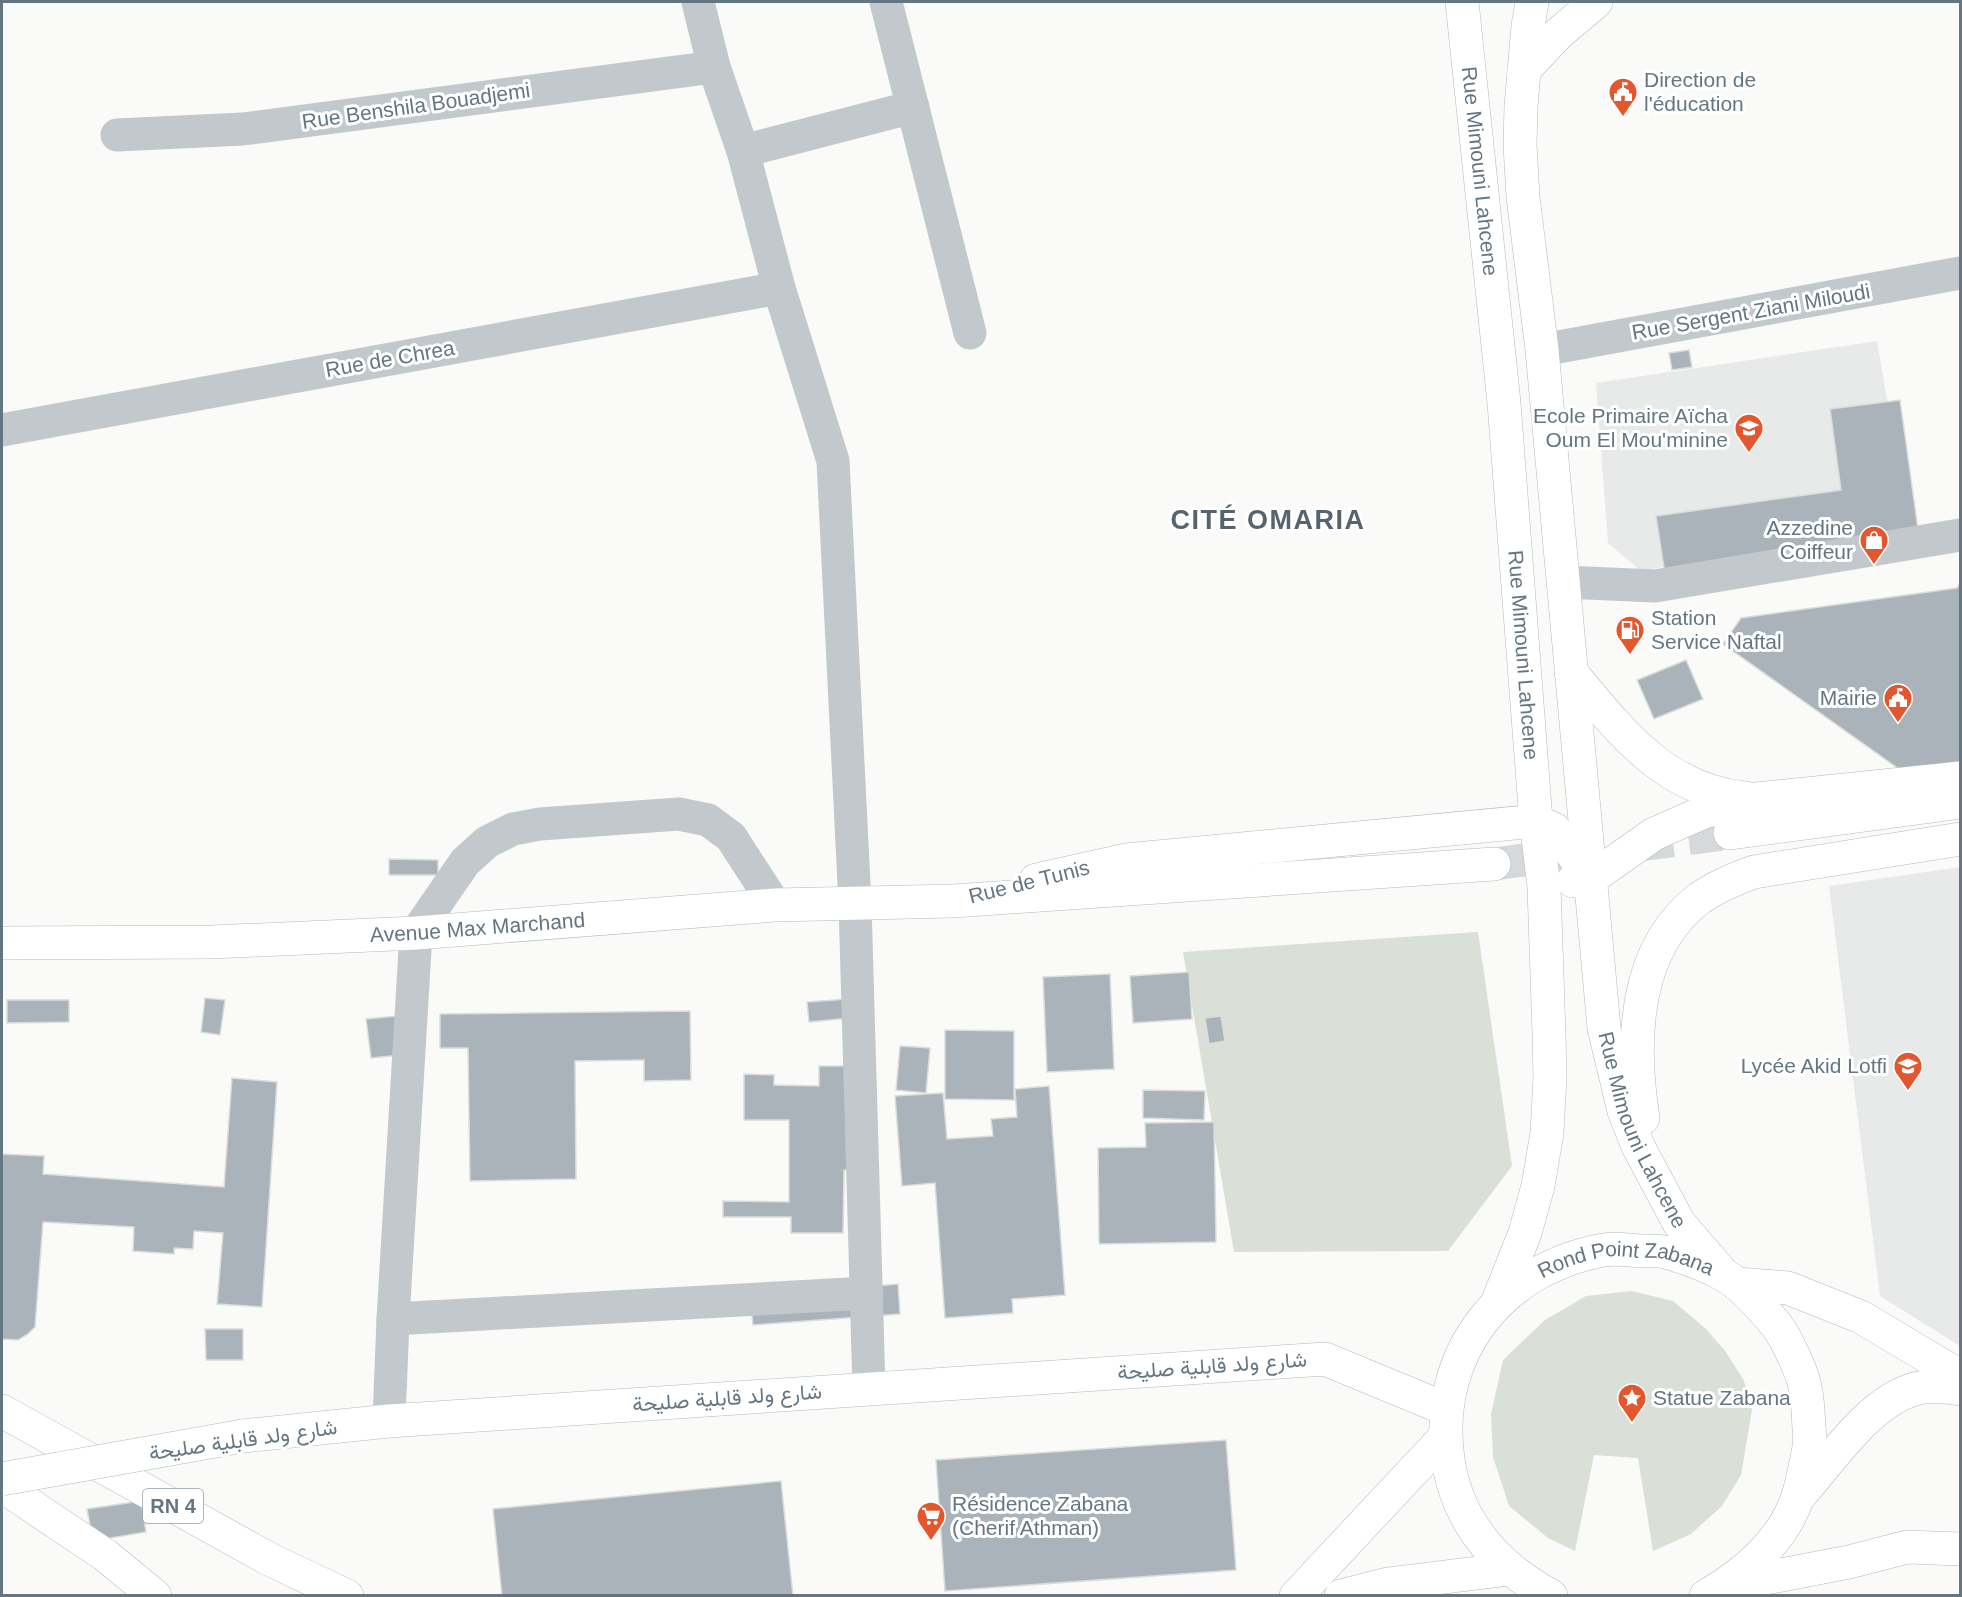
<svg xmlns="http://www.w3.org/2000/svg" width="1962" height="1597" font-family="Arial,Vazirmatn,sans-serif">
<style>
.built{fill:#e8e9e9}
.green{fill:#dadfd7}
.building{fill:#aab3b9;stroke:#dcdcda;stroke-width:1.5}
.lines{fill:none;stroke-linecap:round;stroke-linejoin:round}
.major-tunnel{stroke:#d5d9db;stroke-width:33;stroke-dasharray:33 16;stroke-linecap:butt}
.major-casing{stroke:#b5babe;stroke-width:34}
.highway-casing{stroke:#b4b9bd;stroke-width:34}
.minor{stroke:#c3c8cc;stroke-width:33}
.major{stroke:#fff;stroke-width:33}
.highway{stroke:#fff;stroke-width:33}
.major-bridge-casing{stroke:#b5babe;stroke-width:34;stroke-linecap:butt}
.major-bridge{stroke:#fff;stroke-width:33}
.labels{text-anchor:middle;stroke-width:6;stroke-linejoin:round;paint-order:stroke}
.shield{fill:#fff;stroke:#939fa8;stroke-width:1.5}
.shield-label{font-size:20px;font-weight:bold;fill:#657683}
.poi-label{font-size:21px;fill:#657683;stroke:#fff;text-anchor:start}
.street-label{font-size:21px;fill:#657683;stroke:#fff}
.district-label{font-size:27px;font-weight:bold;letter-spacing:1.5px;fill:#57646e;stroke:#fff}
</style>
<rect width="100%" height="100%" fill="#fafaf8"/>
<g class="built">
<path d="M1877,341L1908,523L1641,571L1608,543L1596,383Z"/>
<path d="M1960,867V1346L1880,1296L1829,886Z"/>
</g>
<g class="green">
<path d="M1478,932L1512,1166L1448,1251L1234,1252L1183,952Z"/>
<path d="M1632,1291L1673,1301L1705,1328L1726,1352L1744,1381L1752,1410L1741,1475L1722,1506L1691,1534L1653,1551L1638,1458L1594,1455L1575,1551L1548,1538L1509,1506L1493,1457L1491,1414L1503,1360L1545,1320L1586,1296Z"/>
</g>
<g class="building">
<path d="M1689,350L1692,367L1672,370L1669,353Z"/>
<path d="M1900,400L1921,551L1667,587L1656,516L1841,490L1830,409Z"/>
<path d="M1960,583V805L1951,806L1723,644L1741,618L1957,588Z"/>
<path d="M1686,660L1703,699L1654,719L1637,680Z"/>
<path d="M389,859L438,860V875H389Z"/>
<path d="M1189,972L1192,1019L1133,1023L1130,976Z"/>
<path d="M1110,974L1114,1069L1047,1072L1043,977Z"/>
<path d="M205,998L225,1000L220,1035L201,1032Z"/>
<path d="M848,999L850,1018L809,1022L807,1002Z"/>
<path d="M7,1000H69V1022L7,1023Z"/>
<path d="M690,1011L691,1080L644,1081V1060L575,1061L576,1179L470,1181L468,1048H440V1014Z"/>
<path d="M397,1016L401,1055L371,1058L366,1019Z"/>
<path d="M1221,1016L1225,1041L1209,1044L1205,1018Z"/>
<path d="M945,1030L1014,1031V1100L945,1099Z"/>
<path d="M900,1046L930,1048L926,1093L896,1090Z"/>
<path d="M819,1066H866L865,1170H844L843,1233H791V1217H723V1201L789,1202V1120H744V1074L774,1075V1085L819,1086Z"/>
<path d="M232,1078L277,1082L262,1307L217,1304L223,1233L194,1231L193,1249L174,1248V1254L133,1251L134,1227L43,1222L35,1327L28,1334L18,1340L2,1339V1154L44,1156L43,1174L224,1187Z"/>
<path d="M1049,1086L1065,1295L1012,1299L1013,1313L945,1318L935,1183L902,1186L895,1096L943,1093L947,1139L993,1136L991,1119L1017,1117L1015,1089Z"/>
<path d="M1143,1090L1205,1091L1204,1120L1143,1118Z"/>
<path d="M1214,1122L1216,1242L1099,1244L1098,1148L1146,1147L1145,1123Z"/>
<path d="M898,1284L900,1314L753,1325L750,1297Z"/>
<path d="M205,1329H243V1360H206Z"/>
<path d="M1226,1440L1236,1570L945,1591L936,1460Z"/>
<path d="M781,1481L793,1596H502L493,1509Z"/>
<path d="M141,1501L146,1532L93,1541L87,1509Z"/>
</g>
<g class="lines">
<g class="major-tunnel">
<path d="M1640,845L1730,833"/>
<path d="M1494,864L1568,854"/>
</g>
<g class="major-casing">
<g id="major">
<path id="s1" d="M1462,2L1504,403L1536,821L1544,887L1549,1034L1550,1077L1547,1133L1538,1186L1525,1233L1498,1301"/>
<path id="s2" d="M1532,2L1528,26L1521,106L1520,145L1523,197L1542,350L1604,1028L1624,1111L1638,1146L1679,1223L1723,1274"/>
<path d="M1524,70L1558,34L1596,2"/>
<path d="M1571,672C1619,730 1665,791 1745,798"/>
<path d="M1730,833L1960,802"/>
<path d="M1036,880L1126,860L1536,821L1554,829L1590,878"/>
<path d="M1573,881L1590,879L1654,834L1704,812L1756,799L1960,778"/>
<path id="s3" d="M2,943L212,942L416,933L775,905L953,901L1494,864"/>
<path d="M1643,1118C1631,1042 1633,948 1700,898C1717,886 1735,879 1754,872L1960,839"/>
<path d="M1737,1284L1788,1288L1861,1317L1960,1376"/>
<path d="M243,1436L389,1421L1325,1359L1446,1409"/>
<path d="M2,1486L105,1555L155,1596"/>
<path d="M1801,1494C1831,1460 1870,1401 1915,1389C1927,1385 1947,1387 1960,1389"/>
<path d="M1296,1596L1445,1437"/>
<path d="M1341,1596L1388,1584L1509,1569"/>
<path id="s4" d="M1551,1596C1496,1566 1457,1523 1448,1459C1433,1354 1501,1268 1604,1250C1615,1248 1628,1250 1639,1251C1648,1251 1660,1250 1669,1253C1686,1258 1708,1266 1724,1275C1742,1285 1764,1310 1777,1326C1785,1336 1799,1366 1803,1379C1808,1394 1808,1413 1809,1428C1811,1442 1808,1454 1805,1467C1803,1477 1801,1487 1798,1496C1784,1540 1745,1574 1706,1596"/>
</g>
</g>
<g class="highway-casing">
<g id="highway">
<path d="M2,1411L269,1559L347,1596"/>
<path d="M1724,1586L1849,1562L1907,1547L1960,1549"/>
</g>
</g>
<g class="minor">
<path d="M698,2L714,67L743,151L779,288L833,461L855,904L869,1389"/>
<path d="M886,2L970,333"/>
<path d="M117,135L243,129L714,67"/>
<path d="M743,151L913,107"/>
<path d="M1542,350L1960,273"/>
<path d="M2,430L779,288"/>
<path d="M1564,582L1655,586L1960,535"/>
<path d="M393,1319L867,1293"/>
<path d="M389,1421L393,1319L416,933L465,862L487,842L513,829L540,824L679,814L708,820L731,837L775,905"/>
</g>
<use href="#major" class="major"/>
<use href="#highway" class="highway"/>
<g class="major-bridge-casing">
<path id="major-bridge" d="M2,1479L243,1436"/>
</g>
<use href="#major-bridge" class="major-bridge"/>
</g>
<defs>
<g id="civic-pin" transform="scale(1.5)"><path d="M0 17L-7.5 6A9.5 9.5 0 1 1 7.5 6Z" fill="#e4572e" stroke="#fff"/><path d="M-.6-6.5H3V-4.5H.6V-3L4-1V1h2V6H-6V1h2V-1L-.6-3ZM-1.2 2.5V6h2.4V2.5Z" fill="#fff"/></g>
<g id="school-pin" transform="scale(1.5)"><path d="M0 17L-7.5 6A9.5 9.5 0 1 1 7.5 6Z" fill="#e4572e" stroke="#fff"/><path d="M0-5L7-2L0 1L-7-2ZM-4 1L0 2.5L4 1V4Q0 6-4 4Z" fill="#fff"/></g>
<g id="shop-pin" transform="scale(1.5)"><path d="M0 17L-7.5 6A9.5 9.5 0 1 1 7.5 6Z" fill="#e4572e" stroke="#fff"/><path d="M-5-2.5h2.3a2.7 3.5 0 0 1 5.4 0H5L5.5 6h-11ZM-1.5-2.5h3a1.5 2.3 0 0 0-3 0Z" fill="#fff"/></g>
<g id="fuel-pin" transform="scale(1.5)"><path d="M0 17L-7.5 6A9.5 9.5 0 1 1 7.5 6Z" fill="#e4572e" stroke="#fff"/><path d="M-5.5-6h7V0h2V4h1.3V-2.5L3-4.5l.8-.8L6-3V5H2.5V1h-1V6h-7ZM-4.2-4.7v3.2H.2V-4.7Z" fill="#fff"/></g>
<g id="sight-pin" transform="scale(1.5)"><path d="M0 17L-7.5 6A9.5 9.5 0 1 1 7.5 6Z" fill="#e4572e" stroke="#fff"/><path d="M0-6L1.8-2.2L6-1.7L2.9 1.2L3.7 5.4L0 3.3L-3.7 5.4L-2.9 1.2L-6-1.7L-1.8-2.2Z" fill="#fff"/></g>
<g id="supermarket-pin" transform="scale(1.5)"><path d="M0 17L-7.5 6A9.5 9.5 0 1 1 7.5 6Z" fill="#e4572e" stroke="#fff"/><path d="M-6-5.5h2.5l.6 2H6L4.5 2H-2.5L-4.4-4H-6ZM-1.5 3.2a1.3 1.3 0 1 0 .1 0ZM3 3.2a1.3 1.3 0 1 0 .1 0Z" fill="#fff"/></g>
</defs>
<g fill-rule="evenodd">
<use href="#civic-pin" x="1623" y="92"/>
<use href="#school-pin" x="1749" y="428"/>
<use href="#shop-pin" x="1874" y="540"/>
<use href="#fuel-pin" x="1630" y="630"/>
<use href="#civic-pin" x="1898" y="698"/>
<use href="#school-pin" x="1908" y="1066"/>
<use href="#sight-pin" x="1632" y="1398"/>
<use href="#supermarket-pin" x="931" y="1516"/>
</g>
<g class="labels">
<rect class="shield" x="143" y="1489" width="60" height="34" rx="4.5"/>
<g class="shield-label">
<text x="173" y="1513">RN 4</text>
</g>
<g class="poi-label">
<text x="1644" y="87">Direction de<tspan x="1644" dy="24">l'éducation</tspan></text>
<text x="1728" y="423" text-anchor="end">Ecole Primaire Aïcha<tspan x="1728" dy="24">Oum El Mou'minine</tspan></text>
<text x="1853" y="535" text-anchor="end">Azzedine<tspan x="1853" dy="24">Coiffeur</tspan></text>
<text x="1651" y="625">Station<tspan x="1651" dy="24">Service Naftal</tspan></text>
<text x="1877" y="705" text-anchor="end">Mairie</text>
<text x="1887" y="1073" text-anchor="end">Lycée Akid Lotfi</text>
<text x="1653" y="1405">Statue Zabana</text>
<text x="952" y="1511">Résidence Zabana<tspan x="952" dy="24">(Cherif Athman)</tspan></text>
</g>
<g class="street-label">
<text transform="translate(416 106) rotate(-8)" y="7">Rue Benshila Bouadjemi</text>
<text dy="7" stroke="none"><textPath href="#s1" startOffset="170">Rue Mimouni Lahcene</textPath></text>
<text transform="translate(1751 312) rotate(-10)" y="7">Rue Sergent Ziani Miloudi</text>
<text transform="translate(390 359) rotate(-10)" y="7">Rue de Chrea</text>
<text dy="7" stroke="none"><textPath href="#s1" startOffset="656">Rue Mimouni Lahcene</textPath></text>
<text transform="translate(1029 882) rotate(-14)" y="7">Rue de Tunis</text>
<text dy="7" stroke="none"><textPath href="#s3" startOffset="476">Avenue Max Marchand</textPath></text>
<text dy="7" stroke="none"><textPath href="#s2" startOffset="1140">Rue Mimouni Lahcene</textPath></text>
<text dy="7" stroke="none"><textPath href="#s4" startOffset="490">Rond Point Zabana</textPath></text>
<text transform="translate(1212 1366) rotate(-4)" y="7">شارع ولد قابلية صليحة</text>
<text transform="translate(727 1398) rotate(-4)" y="7">شارع ولد قابلية صليحة</text>
<text transform="translate(243 1440) rotate(-8)" y="7">شارع ولد قابلية صليحة</text>
</g>
<g class="district-label">
<text x="1268" y="529">CITÉ OMARIA</text>
</g>
</g>
<rect width="1962" height="1597" fill="none" stroke="#657683" stroke-width="6"/>
</svg>
